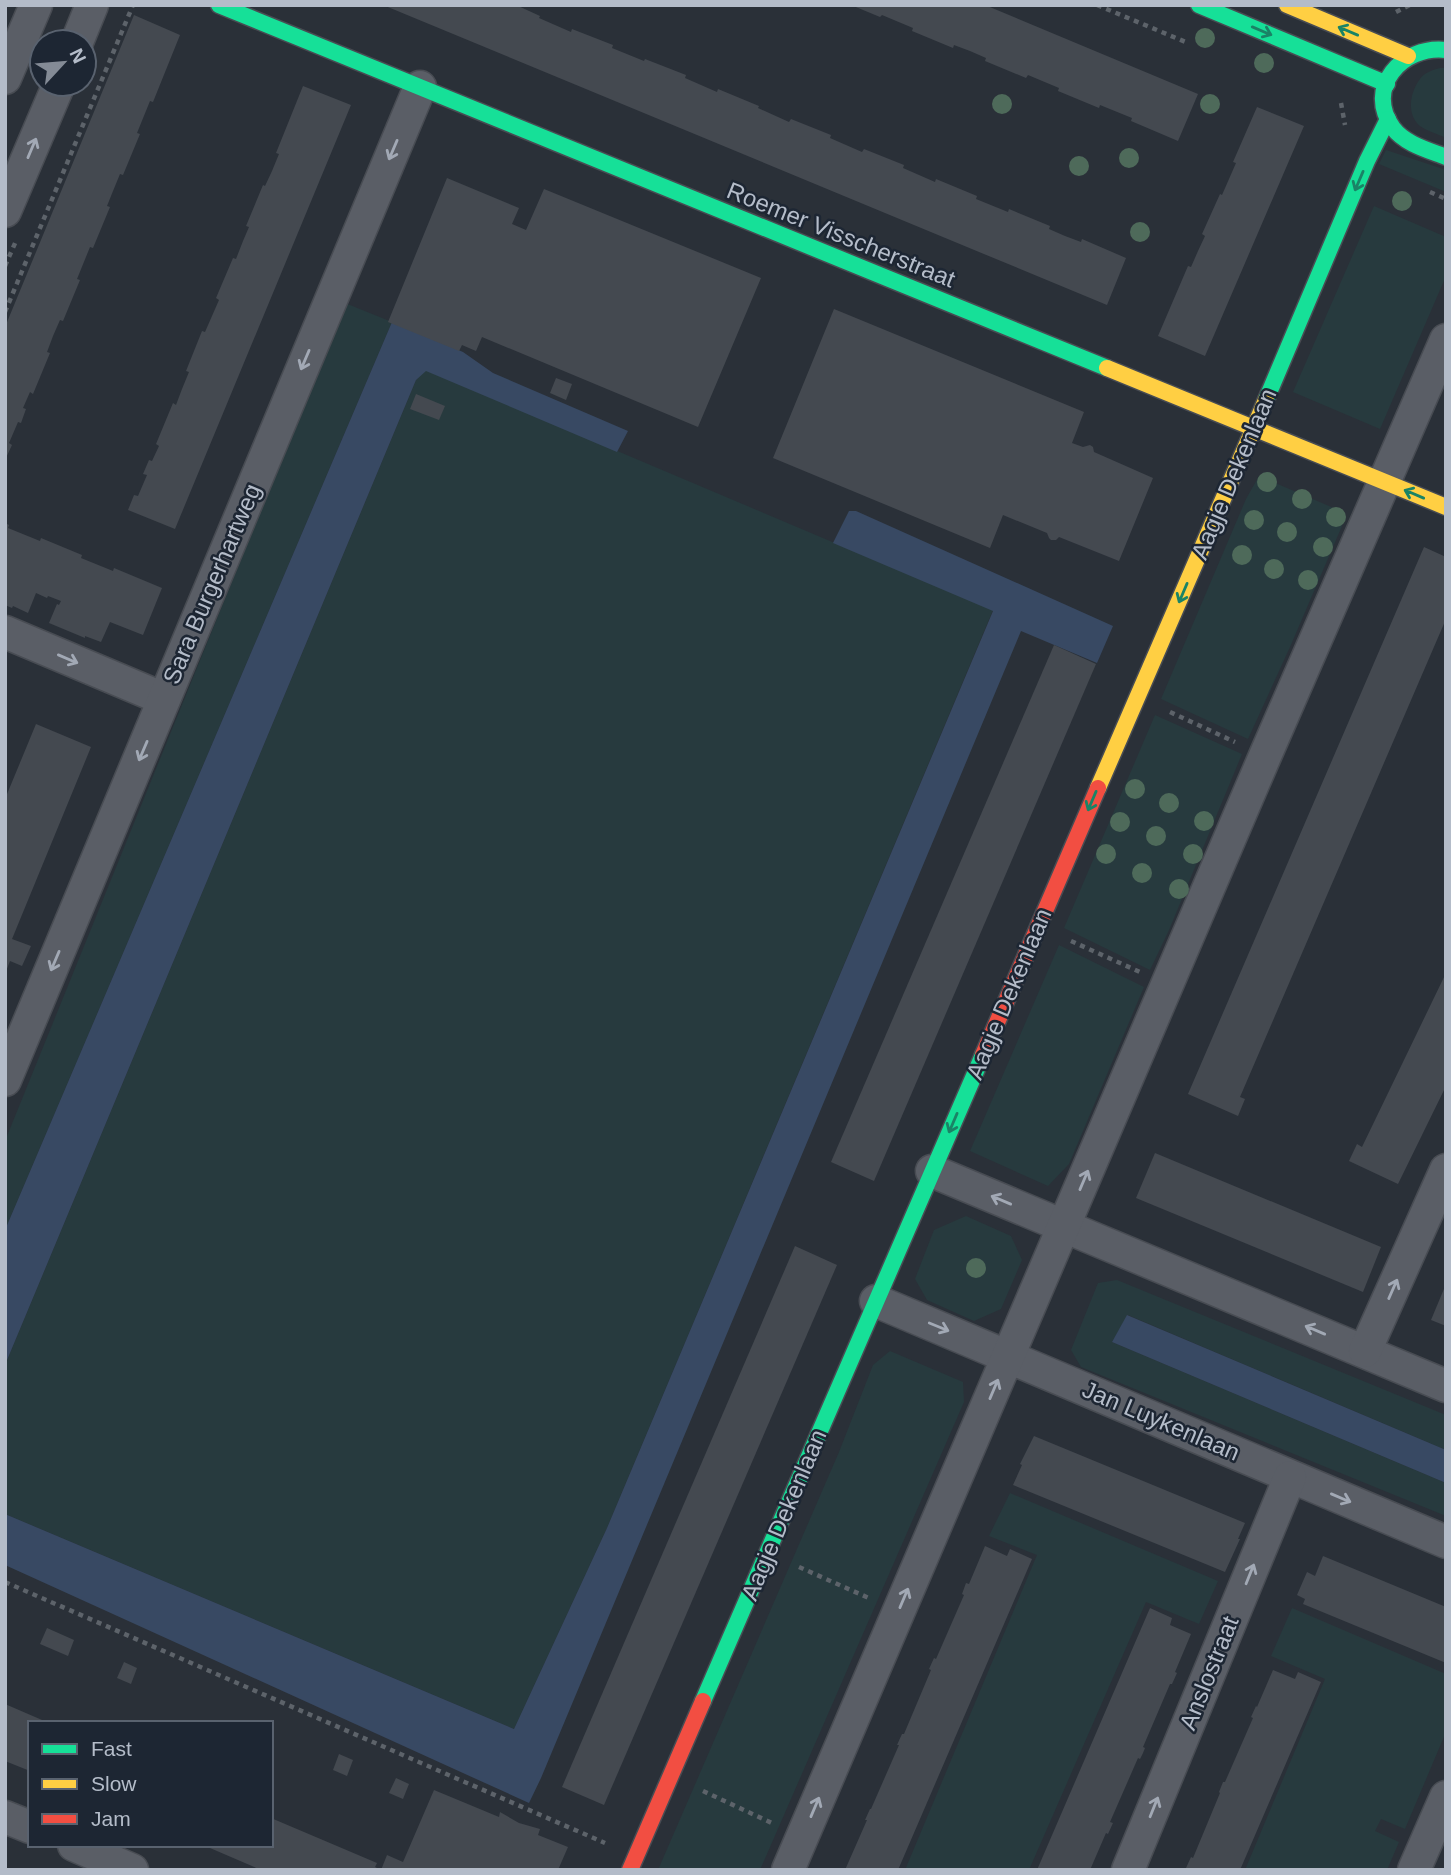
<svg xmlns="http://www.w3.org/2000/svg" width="1451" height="1875" font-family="Arial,sans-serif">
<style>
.green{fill:#273a3e}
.water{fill:#384963}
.building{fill:#444950}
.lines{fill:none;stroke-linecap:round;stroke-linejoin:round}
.street-casing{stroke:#484c53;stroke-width:35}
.fast-casing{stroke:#484c53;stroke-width:19}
.slow-casing{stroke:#484c53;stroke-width:19}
.jam-casing{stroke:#484c53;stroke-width:19}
.path{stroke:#5d636a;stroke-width:4.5;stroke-dasharray:5 5;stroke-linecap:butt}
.street{stroke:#5a5e66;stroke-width:32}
.fast{stroke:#16e098;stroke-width:16}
.slow{stroke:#ffcf43;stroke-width:16}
.jam{stroke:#f24e42;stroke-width:16}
.tree{fill:#4e6a5a}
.oneway{stroke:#1a8366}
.oneway2{stroke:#a2a9b5}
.labels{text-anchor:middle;stroke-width:5;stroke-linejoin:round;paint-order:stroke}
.street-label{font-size:24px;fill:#b4bcc9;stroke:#1d2633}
</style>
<rect width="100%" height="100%" fill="#2a3038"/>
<g class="green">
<path d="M1440,68H1446V138C1438,134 1427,131 1420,126C1406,114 1410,92 1420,79C1425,72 1433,70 1440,68Z"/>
<path d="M1386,150L1446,170V192L1379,164Z"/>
<path d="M1374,206L1446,237V276L1380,429L1293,392Z"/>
<path d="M345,303L392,322L5,1230V1141Z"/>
<path d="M426,370L993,610L607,1528L514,1729L5,1514V1365L416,380Z"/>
<path d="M1259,476L1343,512L1342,526L1290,647L1248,739L1161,699L1246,499Z"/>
<path d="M1155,715L1242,754L1169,930L1150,970L1064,928Z"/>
<path d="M1059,945L1144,987L1069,1164L1048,1186L970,1151Z"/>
<path d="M966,1216L1011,1236L1022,1260L1001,1309L974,1321L927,1300L915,1279L934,1230Z"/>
<path d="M1117,1280L1446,1415V1450L1128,1315L1112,1342L1446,1483V1516L1081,1367L1071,1350L1098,1283Z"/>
<path d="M890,1351L963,1382L964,1402L760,1870H658L839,1452L873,1365Z"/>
<path d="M1010,1493L1218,1581L1199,1624L1146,1602L1029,1870H905L1037,1555L989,1536Z"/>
<path d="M1292,1608L1446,1674V1732L1405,1829L1381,1819L1375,1831L1399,1842L1387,1870H1245L1325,1679L1271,1656Z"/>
</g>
<g class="water">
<path d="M392,322L463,352L493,373L628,431L617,452L426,371L416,380L5,1365V1230Z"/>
<path d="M849,511H856L1113,626L1097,663L1021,631L541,1778L529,1803L5,1565V1514L514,1729L607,1528L993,611L833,543Z"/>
<path d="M1127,1315L1446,1450V1483L1112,1342Z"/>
</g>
<g class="building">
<path d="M383,5H516L540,16L539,18L571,32L572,29L613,45L612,48L644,61L645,59L686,75L685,78L717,92L718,89L759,106L758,108L789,122L791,119L831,135L830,138L862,152L864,149L904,165L903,168L935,182L936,179L977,196L976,199L1008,212L1009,209L1050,226L1049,229L1065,236L1081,242L1082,239L1126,258L1107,305Z"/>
<path d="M851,5H985L1198,94L1178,141L1131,121L1132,118L1100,105L1099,108L1058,91L1059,88L1028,75L1026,78L985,61L986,58L970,51L954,45L953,48L912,31L913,28L882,15L880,17Z"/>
<path d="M134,15L180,35L153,102L150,101L137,133L140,134L123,175L120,174L113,191L107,206L110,207L93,248L90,247L77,279L80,280L63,321L60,320L53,336L47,352L50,353L33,394L30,392L23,408L26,409L21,423L18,422L9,443L12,445L5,460V327Z"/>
<path d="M303,86L351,105L175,529L128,510L134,495L138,496L147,475L143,474L149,460L152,461L159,446L156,444L173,403L176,405L182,389L189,372L186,371L202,331L205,332L219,300L216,298L233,258L236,259L243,241L249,227L246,226L263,185L265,186L272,171L279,154L276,153Z"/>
<path d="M1257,107L1304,126L1205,356L1158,336L1188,266L1191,267L1198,251L1205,236L1202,234L1220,194L1222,195L1236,163L1233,162Z"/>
<path d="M447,178L519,208L512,224L526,230L544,189L761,278L698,427L482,337L476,351L462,345L459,351L388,322Z"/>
<path d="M834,309L1084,412L1072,443L1083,447L1090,445L1093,447L1094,452L1153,478L1119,561L1059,537L1056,540H1051L1049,538L1047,533L1003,515L990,548L773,458Z"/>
<path d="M556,378L572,384L566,400L550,393Z"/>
<path d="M416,394L445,406L439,420L410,409Z"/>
<path d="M5,523L9,525L8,528L40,541L41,538L82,555L81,558L113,571L114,568L162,588L143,635L110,622L101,642L85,636V638L49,623L57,604L59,605L61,601L48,596L47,598L36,593L28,613L13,606L12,608L5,605Z"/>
<path d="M1424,547L1446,557V619L1240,1097L1245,1099L1238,1116L1188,1094Z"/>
<path d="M1054,645L1096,664L874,1181L831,1162Z"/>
<path d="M36,724L91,747L12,939L31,946L22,966L10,961L5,974V799Z"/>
<path d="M1446,973V1086L1398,1184L1349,1161L1357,1144L1362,1147Z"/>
<path d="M1155,1153L1381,1247L1363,1292L1136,1198Z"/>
<path d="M795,1246L837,1265L604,1805L562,1787Z"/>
<path d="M1446,1284V1326L1431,1320Z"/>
<path d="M1034,1436L1245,1523L1238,1539H1240L1225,1572L1013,1485L1022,1465L1020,1464Z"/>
<path d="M985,1546L1007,1556L1010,1549L1032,1559L898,1870H845L867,1820H865L870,1809H871L899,1745H897L902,1734H904L931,1670L929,1669L934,1658L936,1659L964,1595L962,1594L966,1583L969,1584Z"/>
<path d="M1323,1556L1446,1607V1663L1303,1604L1305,1599L1297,1595L1307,1572L1315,1576Z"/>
<path d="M1150,1608L1172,1618L1170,1625L1191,1634L1175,1672L1177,1673L1172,1684H1170L1143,1747L1145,1748L1143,1753L1140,1759L1138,1758L1110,1822L1113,1823L1108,1834L1106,1833L1090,1870H1037Z"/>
<path d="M47,1628L74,1640L68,1656L40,1644Z"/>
<path d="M124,1662L137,1668L131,1684L117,1678Z"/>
<path d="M1273,1670L1295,1679L1298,1672L1321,1682L1240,1870H1188V1868H1186L1191,1857L1193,1858L1220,1793L1219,1792L1223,1782H1225L1253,1718L1251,1717L1256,1706L1257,1707Z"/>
<path d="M5,1704L49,1723H30V1771L5,1761Z"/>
<path d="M339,1754L353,1760L347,1776L333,1770Z"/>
<path d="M396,1778L409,1784L403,1799L389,1793Z"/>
<path d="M434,1790L499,1817L500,1812L519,1823L540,1829L538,1835L568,1847L558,1870H261L203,1845H271V1818L377,1863L375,1867L381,1870L387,1855L403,1862Z"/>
</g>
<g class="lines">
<g class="street-casing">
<g id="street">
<path d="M77,42L92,5"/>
<path d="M5,78L36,5"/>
<path d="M5,211L59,84"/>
<path d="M5,632L164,699"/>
<path d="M5,1080L420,87"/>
<path d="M932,1171L1446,1386"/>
<path d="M876,1301L1446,1542"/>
<path d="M1365,1351L1446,1170"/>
<path d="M5,1817L30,1827"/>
<path d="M74,1845L132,1870"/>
<path d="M788,1870L1265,756L1446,340"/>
<path d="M1128,1870L1290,1477"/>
<path d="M1414,1870L1446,1797"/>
</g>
</g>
<g class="fast-casing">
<g id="fast">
<path d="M219,5L1107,368"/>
<path d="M1199,5L1387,84"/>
<path d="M1446,50C1402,45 1364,88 1393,128C1405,144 1428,150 1446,157"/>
<path d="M1266,400L1367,161L1388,119"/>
<path d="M703,1701L983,1055"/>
</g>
</g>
<g class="slow-casing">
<g id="slow">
<path d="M1287,5L1408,56"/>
<path d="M1107,368L1446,507"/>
<path d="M1098,788L1266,400"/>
</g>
</g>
<g class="jam-casing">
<g id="jam">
<path d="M983,1055L1098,788"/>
<path d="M630,1870L703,1701"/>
</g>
</g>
<g class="path">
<path d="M1097,5L1188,43"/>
<path d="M1396,12L1410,5"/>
<path d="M1341,103L1345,125"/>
<path d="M1430,192L1446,199"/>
<path d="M5,266L16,241"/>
<path d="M5,312L133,5"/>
<path d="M1170,712L1235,742"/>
<path d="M1071,941L1140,972"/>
<path d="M799,1567L871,1599"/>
<path d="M5,1582L605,1843"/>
<path d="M703,1791L774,1824"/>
</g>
<use href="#street" class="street"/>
<use href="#fast" class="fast"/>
<use href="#slow" class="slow"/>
<use href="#jam" class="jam"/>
</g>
<g class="tree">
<circle cx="1205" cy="38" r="10"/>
<circle cx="1264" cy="63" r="10"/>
<circle cx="1002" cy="104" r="10"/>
<circle cx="1210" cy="104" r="10"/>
<circle cx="1129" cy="158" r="10"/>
<circle cx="1079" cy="166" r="10"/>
<circle cx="1402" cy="201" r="10"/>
<circle cx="1140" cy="232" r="10"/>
<circle cx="1267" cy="482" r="10"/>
<circle cx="1302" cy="499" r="10"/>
<circle cx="1336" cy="517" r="10"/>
<circle cx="1254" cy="520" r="10"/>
<circle cx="1287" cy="532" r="10"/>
<circle cx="1323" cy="547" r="10"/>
<circle cx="1242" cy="555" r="10"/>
<circle cx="1274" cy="569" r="10"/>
<circle cx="1308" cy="580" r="10"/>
<circle cx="1135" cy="789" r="10"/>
<circle cx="1169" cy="803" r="10"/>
<circle cx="1204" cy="821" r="10"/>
<circle cx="1120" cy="822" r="10"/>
<circle cx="1156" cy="836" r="10"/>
<circle cx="1106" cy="854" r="10"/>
<circle cx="1193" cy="854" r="10"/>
<circle cx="1142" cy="873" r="10"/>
<circle cx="1179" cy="889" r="10"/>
<circle cx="976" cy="1268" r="10"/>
</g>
<defs><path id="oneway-shaft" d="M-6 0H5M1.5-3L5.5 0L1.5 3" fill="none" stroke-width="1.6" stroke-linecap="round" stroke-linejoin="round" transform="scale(1.75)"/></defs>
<g class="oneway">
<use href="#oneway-shaft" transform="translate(1262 31) rotate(23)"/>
<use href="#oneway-shaft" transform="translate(1348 31) rotate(-157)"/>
<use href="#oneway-shaft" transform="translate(1359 181) rotate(113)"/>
<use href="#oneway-shaft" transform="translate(1414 494) rotate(-157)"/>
<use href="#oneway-shaft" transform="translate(1183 593) rotate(113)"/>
<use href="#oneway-shaft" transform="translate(1092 801) rotate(113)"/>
<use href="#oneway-shaft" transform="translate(953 1123) rotate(113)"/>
</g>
<g class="oneway2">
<use href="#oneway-shaft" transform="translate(32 148) rotate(-67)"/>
<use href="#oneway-shaft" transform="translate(393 150) rotate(113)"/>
<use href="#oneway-shaft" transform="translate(305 360) rotate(113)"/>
<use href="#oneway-shaft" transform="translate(68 659) rotate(23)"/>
<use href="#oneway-shaft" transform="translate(143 751) rotate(113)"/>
<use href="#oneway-shaft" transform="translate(55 961) rotate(113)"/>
<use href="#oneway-shaft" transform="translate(1084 1180) rotate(-67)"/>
<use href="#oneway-shaft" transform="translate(1001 1200) rotate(-157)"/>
<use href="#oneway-shaft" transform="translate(1393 1289) rotate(-66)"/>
<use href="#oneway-shaft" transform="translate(939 1327) rotate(22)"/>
<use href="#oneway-shaft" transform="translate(1315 1330) rotate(-157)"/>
<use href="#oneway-shaft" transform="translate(994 1389) rotate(-67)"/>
<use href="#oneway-shaft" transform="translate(1341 1498) rotate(23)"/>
<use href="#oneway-shaft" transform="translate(1250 1574) rotate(-68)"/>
<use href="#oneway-shaft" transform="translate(904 1598) rotate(-67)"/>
<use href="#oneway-shaft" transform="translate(815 1807) rotate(-67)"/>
<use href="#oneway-shaft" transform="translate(1154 1807) rotate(-68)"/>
</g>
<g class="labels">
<g class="street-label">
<text transform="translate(841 235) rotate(22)" y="8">Roemer Visscherstraat</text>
<text transform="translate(1234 474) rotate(-67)" y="8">Aagje Dekenlaan</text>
<text transform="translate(212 584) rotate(-67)" y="8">Sara Burgerhartweg</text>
<text transform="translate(1009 994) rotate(-67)" y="8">Aagje Dekenlaan</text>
<text transform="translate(1161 1421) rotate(23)" y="8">Jan Luykenlaan</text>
<text transform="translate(784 1515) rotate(-67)" y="8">Aagje Dekenlaan</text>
<text transform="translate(1209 1673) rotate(-68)" y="8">Anslostraat</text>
</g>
</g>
<rect width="1451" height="1875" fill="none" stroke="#b4bcc9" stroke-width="14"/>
<rect x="28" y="1721" width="245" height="126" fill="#1d2633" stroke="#59626f" stroke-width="2"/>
<rect x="42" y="1744" width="35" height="10" fill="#16e098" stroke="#59626f" stroke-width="2"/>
<text x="91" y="1756" font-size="21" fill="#b4bcc9">Fast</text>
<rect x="42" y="1779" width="35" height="10" fill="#ffcf43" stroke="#59626f" stroke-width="2"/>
<text x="91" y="1791" font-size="21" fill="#b4bcc9">Slow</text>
<rect x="42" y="1814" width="35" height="10" fill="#f24e42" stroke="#59626f" stroke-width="2"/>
<text x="91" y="1826" font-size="21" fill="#b4bcc9">Jam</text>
<g transform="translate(63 63) rotate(64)"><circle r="33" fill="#1d2633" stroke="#59626f" stroke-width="2"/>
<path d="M0-5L12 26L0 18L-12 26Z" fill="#848b96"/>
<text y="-10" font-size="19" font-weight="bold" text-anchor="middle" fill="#b4bcc9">N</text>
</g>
</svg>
